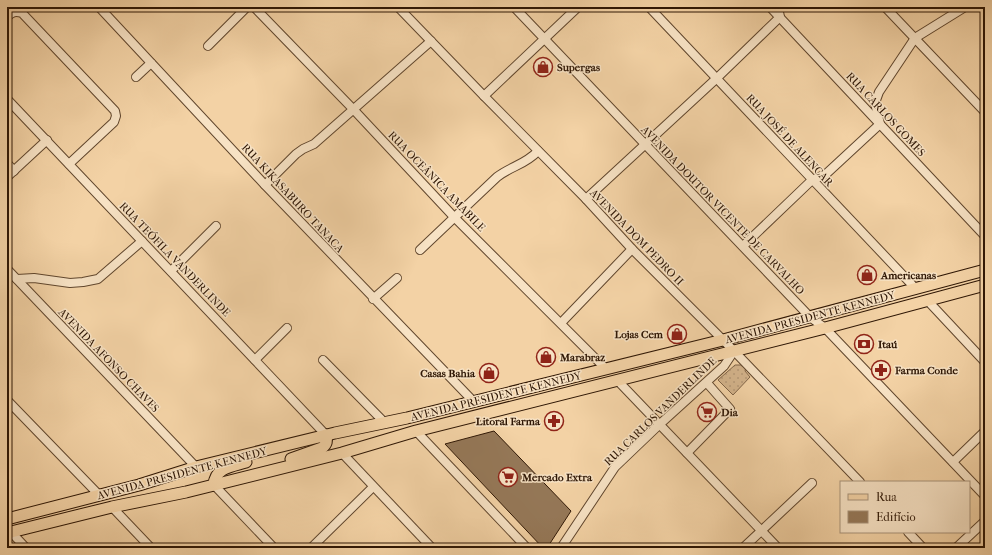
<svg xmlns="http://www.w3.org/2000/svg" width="992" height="555" font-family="'IM FELL French Canon',serif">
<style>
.park{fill:url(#park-dots);stroke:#806448}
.building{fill:#957858;stroke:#2f1705}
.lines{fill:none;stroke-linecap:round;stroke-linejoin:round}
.minor-casing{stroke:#60462d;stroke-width:10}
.major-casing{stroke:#2f1705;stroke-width:13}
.minor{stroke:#f7e2c4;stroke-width:8}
.major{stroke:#f3d2a5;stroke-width:11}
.labels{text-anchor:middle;stroke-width:3;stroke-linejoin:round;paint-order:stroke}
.poi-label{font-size:11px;font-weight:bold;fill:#2f1705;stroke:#f7e2c4;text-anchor:start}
.street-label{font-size:11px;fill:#2f1705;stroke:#f7e2c4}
</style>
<defs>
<pattern id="park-dots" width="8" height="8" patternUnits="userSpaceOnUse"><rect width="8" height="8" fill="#d2b28a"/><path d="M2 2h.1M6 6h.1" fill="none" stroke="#b59876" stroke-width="1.8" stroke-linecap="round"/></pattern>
</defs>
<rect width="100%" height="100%" fill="#f3d2a5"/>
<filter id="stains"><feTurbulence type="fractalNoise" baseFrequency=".005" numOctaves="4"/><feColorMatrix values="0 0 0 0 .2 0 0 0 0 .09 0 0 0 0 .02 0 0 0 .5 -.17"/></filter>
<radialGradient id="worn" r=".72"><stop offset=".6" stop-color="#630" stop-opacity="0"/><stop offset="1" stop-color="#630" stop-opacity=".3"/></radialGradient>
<path class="park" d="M735,365H742L746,367L745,371L750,377L733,395L718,380Z"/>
<path class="building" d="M494,431L571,511L547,548H543L445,444Z"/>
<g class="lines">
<g class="minor-casing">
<g id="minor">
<path d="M99,7L265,185L474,402"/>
<path d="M254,7L353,109L454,217L606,369"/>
<path d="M398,7L484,96L586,199L632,249L734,351L860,482"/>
<path d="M514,7L810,317L825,328L985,496"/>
<path d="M649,7L916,289"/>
<path d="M770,7L985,236"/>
<path d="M885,7L985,112"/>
<path d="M7,17C12,12 15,11 22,13L115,111L116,116L114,122L69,164"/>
<path d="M208,46L247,7"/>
<path d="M136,77L151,63"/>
<path d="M484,96L578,7"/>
<path d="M7,99L326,435"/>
<path d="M7,163L14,171"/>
<path d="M7,177L47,140"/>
<path d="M265,185L296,154L303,149L314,144L431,41"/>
<path d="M586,199L717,78L780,17L778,7"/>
<path d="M743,246L812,180L826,174L880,124L875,103L879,92L915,38L965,7"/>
<path d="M420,250L497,177C511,166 525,165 538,151"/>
<path d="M7,269L196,467"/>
<path d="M171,271L216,226"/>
<path d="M17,279L34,278L70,283L83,282L98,279L142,241"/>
<path d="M373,299L397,278"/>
<path d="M927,300L985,362"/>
<path d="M561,323L632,249"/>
<path d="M255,360L287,328"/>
<path d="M323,360L385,423"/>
<path d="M617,380L778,548"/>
<path d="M7,400L100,496"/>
<path d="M416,431L527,548"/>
<path d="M342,453L432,548"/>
<path d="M687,453L730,409L707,383"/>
<path d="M953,462L985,431"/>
<path d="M214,485L274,548"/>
<path d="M112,507L151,548"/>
<path d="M11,532L26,548"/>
<path d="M908,532L923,548"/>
<path d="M311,548L373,487"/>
<path d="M561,548L615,467L660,424L724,366L734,351"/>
<path d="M743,548L812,483"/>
<path d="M956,548L985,521"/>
</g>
</g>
<g class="major-casing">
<g id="major">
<path d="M291,459L322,448C327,444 327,441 326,435"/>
<path d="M214,485C215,467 233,466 246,462"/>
<path d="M7,519L139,485L196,467L335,433L407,418L723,340L985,270"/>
<path d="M7,533L112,507L186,492L342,453L416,431L825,328L985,285"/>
</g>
</g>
<use href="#minor" class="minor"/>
<use href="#major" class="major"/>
</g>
<defs>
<g id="shop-ring" transform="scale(1)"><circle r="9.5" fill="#f7e2c4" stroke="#8f2418" stroke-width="1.5"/><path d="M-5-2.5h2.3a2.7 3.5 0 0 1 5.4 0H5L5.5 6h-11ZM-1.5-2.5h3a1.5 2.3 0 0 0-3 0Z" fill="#8f2418"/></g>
<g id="bank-ring" transform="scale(1)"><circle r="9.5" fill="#f7e2c4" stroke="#8f2418" stroke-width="1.5"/><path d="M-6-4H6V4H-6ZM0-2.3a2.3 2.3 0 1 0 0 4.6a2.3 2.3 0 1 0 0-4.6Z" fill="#8f2418"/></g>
<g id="pharmacy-ring" transform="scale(1)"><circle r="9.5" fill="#f7e2c4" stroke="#8f2418" stroke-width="1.5"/><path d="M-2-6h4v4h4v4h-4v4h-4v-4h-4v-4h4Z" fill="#8f2418"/></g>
<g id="supermarket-ring" transform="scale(1)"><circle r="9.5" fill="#f7e2c4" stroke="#8f2418" stroke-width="1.5"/><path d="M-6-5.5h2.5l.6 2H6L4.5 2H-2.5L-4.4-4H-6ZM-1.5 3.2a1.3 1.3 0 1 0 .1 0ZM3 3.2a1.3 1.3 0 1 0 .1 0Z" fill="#8f2418"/></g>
</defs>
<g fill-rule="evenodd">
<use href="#shop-ring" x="543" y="67"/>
<use href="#shop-ring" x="867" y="275"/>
<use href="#shop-ring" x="677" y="334"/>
<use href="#bank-ring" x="864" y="344"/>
<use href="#shop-ring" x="546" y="357"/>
<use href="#pharmacy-ring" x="881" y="370"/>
<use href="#shop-ring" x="489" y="373"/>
<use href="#supermarket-ring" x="707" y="412"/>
<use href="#pharmacy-ring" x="554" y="421"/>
<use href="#supermarket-ring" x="508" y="477"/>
</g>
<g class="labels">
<g class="poi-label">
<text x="557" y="71">Supergas</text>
<text x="881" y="279">Americanas</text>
<text x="663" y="338" text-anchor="end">Lojas Cem</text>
<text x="878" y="348">Itaú</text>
<text x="560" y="361">Marabraz</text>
<text x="895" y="374">Farma Conde</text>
<text x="475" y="377" text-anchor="end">Casas Bahia</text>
<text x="721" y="416">Dia</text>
<text x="540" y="425" text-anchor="end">Litoral Farma</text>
<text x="522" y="481">Mercado Extra</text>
</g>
<g class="street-label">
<text transform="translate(886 114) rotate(47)" y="4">RUA CARLOS GOMES</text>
<text transform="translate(790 140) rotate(47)" y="4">RUA JOSÉ DE ALENCAR</text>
<text transform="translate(437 181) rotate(46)" y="4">RUA OCEÂNICA AMABILE</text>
<text transform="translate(293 198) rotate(47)" y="4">RUA KIKASABURO TANACA</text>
<text transform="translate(723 210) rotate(46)" y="4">AVENIDA DOUTOR VICENTE DE CARVALHO</text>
<text transform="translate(637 237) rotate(46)" y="4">AVENIDA DOM PEDRO II</text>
<text transform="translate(175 259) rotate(46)" y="4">RUA TEÓFILA VANDERLINDE</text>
<text transform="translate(810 317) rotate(-15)" y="4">AVENIDA PRESIDENTE KENNEDY</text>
<text transform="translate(109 360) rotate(46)" y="4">AVENIDA AFONSO CHAVES</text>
<text transform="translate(496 396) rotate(-14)" y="4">AVENIDA PRESIDENTE KENNEDY</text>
<text transform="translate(660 411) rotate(-44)" y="4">RUA CARLOS VANDERLINDE</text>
<text transform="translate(182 473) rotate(-15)" y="4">AVENIDA PRESIDENTE KENNEDY</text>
</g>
</g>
<rect width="992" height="555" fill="none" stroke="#f3d2a5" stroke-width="24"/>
<rect x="8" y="8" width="976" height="539" fill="none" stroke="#2f1705" stroke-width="2"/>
<rect x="12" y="12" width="968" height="531" fill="none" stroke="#2f1705"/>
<rect x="840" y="481" width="130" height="52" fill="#f7e2c4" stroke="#a79178"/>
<rect x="848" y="494" width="20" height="6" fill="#f3d2a5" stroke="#a79178"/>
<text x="876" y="501" font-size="12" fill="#2f1705">Rua</text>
<rect x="848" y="511" width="20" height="12" fill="#957858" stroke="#a79178"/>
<text x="876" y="521" font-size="12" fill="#2f1705">Edifício</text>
<rect width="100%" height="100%" filter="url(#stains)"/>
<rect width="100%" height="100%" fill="url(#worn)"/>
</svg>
